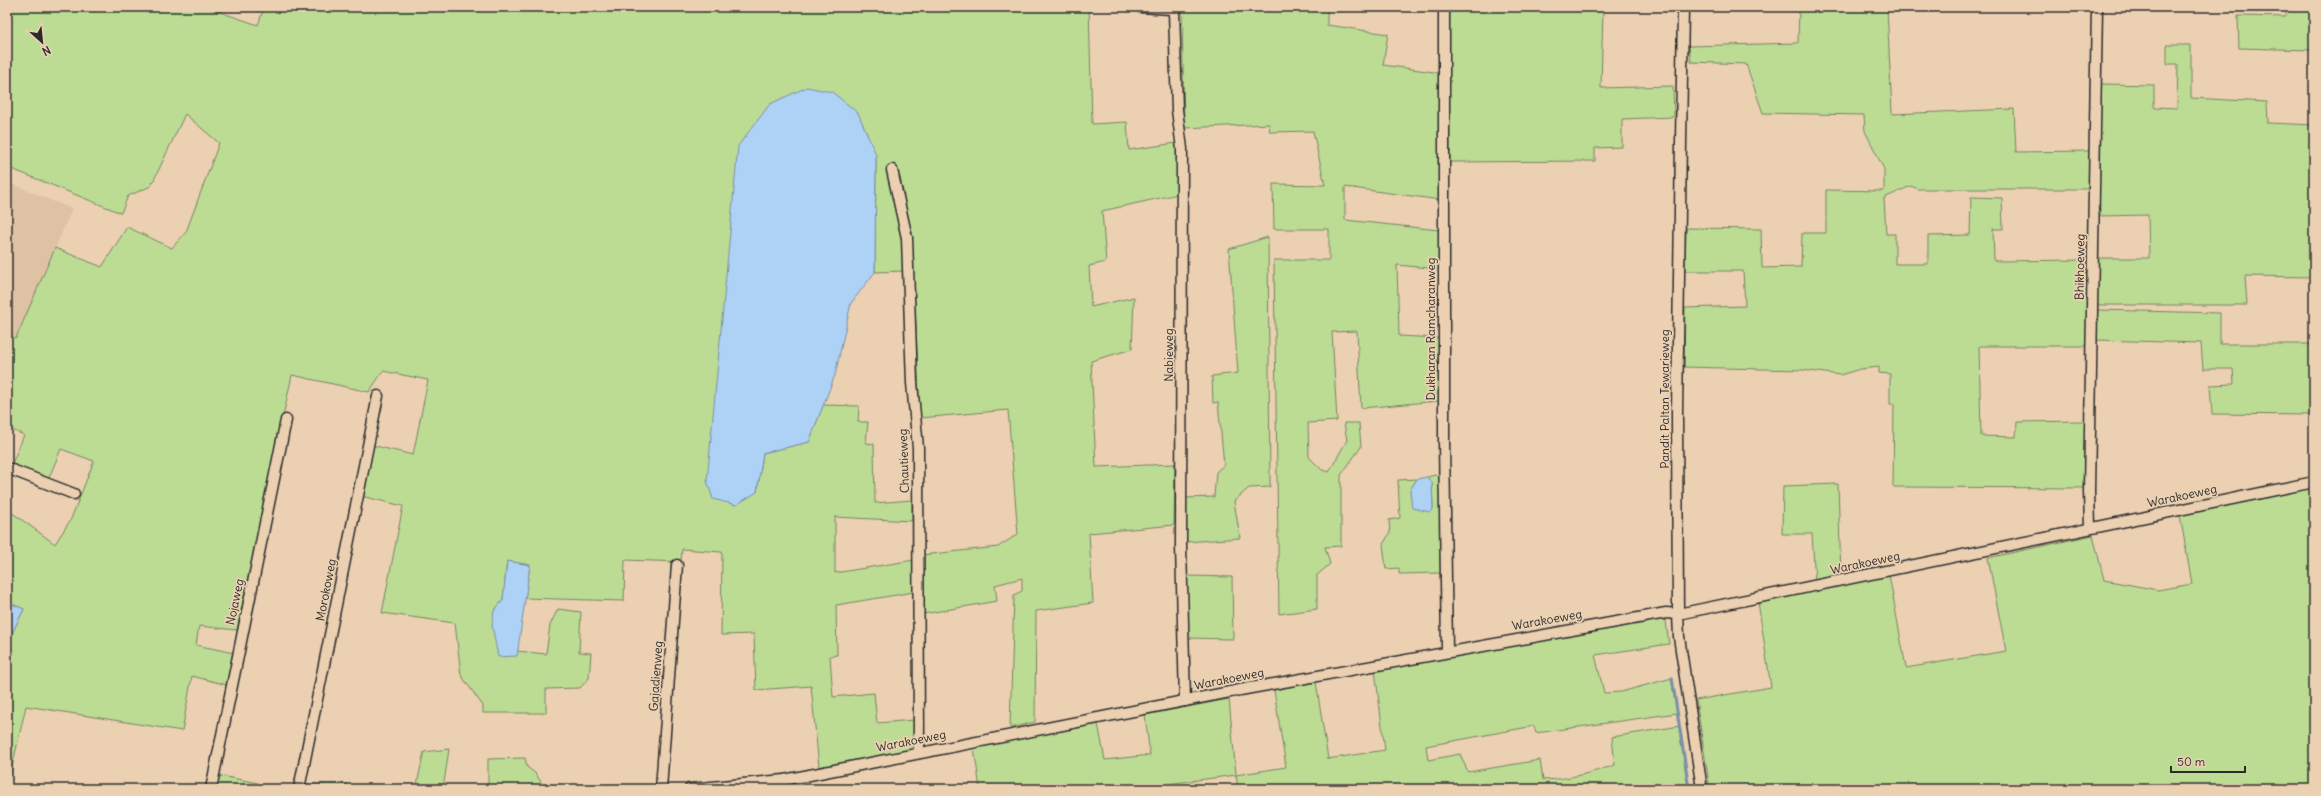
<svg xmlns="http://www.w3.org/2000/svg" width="2321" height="796" font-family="Delius,sans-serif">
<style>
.built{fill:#dec2a3}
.green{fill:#bcdc94;stroke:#748460}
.water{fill:#aed2f6;stroke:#7a8fa5}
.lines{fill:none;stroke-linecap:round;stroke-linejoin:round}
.stream{stroke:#7a8fa5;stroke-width:3}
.minor-casing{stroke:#2b2b2b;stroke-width:13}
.minor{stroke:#ebd0b2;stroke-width:10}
.labels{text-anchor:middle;stroke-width:3.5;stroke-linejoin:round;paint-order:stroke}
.street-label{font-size:12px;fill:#2b2b2b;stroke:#ebd0b2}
</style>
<rect width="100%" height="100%" fill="#ebd0b2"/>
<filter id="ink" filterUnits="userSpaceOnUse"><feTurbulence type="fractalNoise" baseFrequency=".025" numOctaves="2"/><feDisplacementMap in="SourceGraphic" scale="8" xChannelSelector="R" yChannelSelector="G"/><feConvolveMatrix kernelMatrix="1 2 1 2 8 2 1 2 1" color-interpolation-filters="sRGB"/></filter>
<g filter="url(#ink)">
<path class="built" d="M7,182L72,209L16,339L7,335Z"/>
<g class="green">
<path d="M7,7H205L258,25L264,7H1089L1092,124L1127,122L1129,150L1176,143L1178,194L1102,211L1106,262L1089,266L1091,307L1134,297L1132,349L1091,361L1096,467L1175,464L1174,525L1089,533L1093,603L1036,611L1035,722L1010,728L1014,595L1022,591V578L995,585L997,601L923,614L922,555L998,547L1018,534L1008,410L920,418L912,237L894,167L904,239V271L875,272L876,155L807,87L757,492L763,453L809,442L823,405L859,406L858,422H868L866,443L874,444L875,503L912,500V521L835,517V573L914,560V592L836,605L837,655L830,656L833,697L874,693L877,723L914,720L915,749L819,767L811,686L756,690L754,634L721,635L722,552L682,549L681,562L625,560L624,601L525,598L530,565L507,561L503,600L494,611L516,656L517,651L546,654L550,625L558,609L581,612L579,652L591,653L589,678L580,688L546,689V713H483V706L461,675L455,623L382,613L403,506L361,496L371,445L413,455L428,380L383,371L369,392L292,375L237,630L199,626L196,645L234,653L227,685L192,676L182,731L26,706L7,789V643L24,609L7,602V509L55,544L71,519L94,461L61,449L48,480L11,466L24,435L7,428V335L16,338L55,248L102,267L127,227L172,248L186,232L219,143L185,114L151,186L128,196L121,213L7,167Z"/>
<path d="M1182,7H1327V25L1388,34L1383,65L1441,73V200L1345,187V220L1439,230V269L1397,265L1399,336L1439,338V401L1361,408L1357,331L1332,332L1337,421L1308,423L1309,457L1322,470L1329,472L1347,440L1344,423H1359L1361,447L1341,475V546L1325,547L1330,564L1317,575V609L1279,614L1274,260H1329V229H1274L1273,184L1325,185L1313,131L1270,132L1269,124L1184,128Z"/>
<path d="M1448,7H1603L1601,88L1673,86L1674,117L1622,119V147L1595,148V161L1450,162Z"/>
<path d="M1799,7H1887L1892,114L2014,109L2016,152L2091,151V189H1918L1911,186L1884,198L1886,234H1895V264H1928V236L1970,235L1971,197L2002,198L2003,229H1993L1994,261L2090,260L2088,346H1979L1981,436L2016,437L2017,422L2085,421L2086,488L1893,487L1894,404H1890V374L1879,373V367L1860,369L1840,375L1803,370L1684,367L1685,308L1745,306L1743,271H1685L1686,228L1761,229L1762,268L1801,267L1802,233H1826V190L1884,191V169L1865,131L1864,115L1763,113L1746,64L1691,62L1689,46L1798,43Z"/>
<path d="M2286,7H2314V101L2313,50L2239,48L2238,16L2286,17Z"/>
<path d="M2167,45H2191V98L2267,102L2268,123L2314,125V277L2245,276L2247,305H2096L2097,258H2149L2148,215L2099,216L2101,84L2154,85V107L2177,108L2178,64H2167Z"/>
<path d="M1268,237L1270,487L1249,488L1234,501L1240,538L1186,542V498L1214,497L1216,472L1224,465L1218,402L1213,403L1212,376L1238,373L1229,249Z"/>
<path d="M2097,310L2220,313V344H2314V415L2212,414L2210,385L2234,384L2233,369H2203L2201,343L2097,340Z"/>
<path d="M1440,474L1441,573L1399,574V568L1386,569L1383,544L1390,533L1389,520L1400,518L1398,480L1417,479L1410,490L1433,509L1432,483L1427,477Z"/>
<path d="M1838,484L1841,576L1815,582L1812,534H1782L1783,486Z"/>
<path d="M2314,487V789H1710L1696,700L1771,687L1758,602L1889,575L1906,668L2006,651L1988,558L2093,535L2104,580L2158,590L2192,584L2180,515Z"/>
<path d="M1186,576L1232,577L1233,639L1187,638Z"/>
<path d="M1658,618L1666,621L1669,644L1595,655L1604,693L1621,692L1672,678L1677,713L1536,733L1534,726L1426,746L1428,760L1460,754L1468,772L1540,760L1543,780C1569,779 1591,773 1615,765L1612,737L1680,726L1689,789H1238L1236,775L1129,789H980L974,747L1098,724L1105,760L1150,755L1145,715L1229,699L1236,775L1286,767L1274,690L1316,682L1328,759L1385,750L1375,670Z"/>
<path d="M449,749L443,789H416L424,752Z"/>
<path d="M525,758L527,767L536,774L545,789H488V759Z"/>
<path d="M216,775L258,783L256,789H214Z"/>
<path d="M305,784H347L346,789H304Z"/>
</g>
<g class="water">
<path d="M807,87L832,92L858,113L876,155L875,272L851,303L835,375L809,442L763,453L757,492L736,505L713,499L707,481L738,146L770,104Z"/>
<path d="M1427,477L1432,483L1433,509L1430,512L1412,508L1410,490L1417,479Z"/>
<path d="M507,561L530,565L517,656L498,657L492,625L494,611L503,600Z"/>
<path d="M7,602L24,609L7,643Z"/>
</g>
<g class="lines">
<path class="stream" d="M1672,678L1689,789"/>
<g class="minor-casing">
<g id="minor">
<path d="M1141,7L1170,9L1174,11L1177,110L1182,149L1181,546L1185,701"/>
<path d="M1444,7V441L1447,651"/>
<path d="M1683,7L1677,412L1678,614L1679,637L1702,789"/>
<path d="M892,170L907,238L912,383L918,448L919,753"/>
<path d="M7,468L74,494"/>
<path d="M2090,528L2089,491L2097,7"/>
<path d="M211,789L286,420"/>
<path d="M299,789L378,396"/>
<path d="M661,789L677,565"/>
<path d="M690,789L784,780L1240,690L1666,613L1678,614L2314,482"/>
</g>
</g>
<use href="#minor" class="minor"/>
</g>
</g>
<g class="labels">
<g class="street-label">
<text transform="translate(2080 267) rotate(-89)" y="4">Bhikhoeweg</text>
<text transform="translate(1431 329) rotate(-90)" y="4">Dukharan Ramcharanweg</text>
<text transform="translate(1169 355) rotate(-90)" y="4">Nabieweg</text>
<text transform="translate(1665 399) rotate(-90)" y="4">Pandit Paltan Tewarieweg</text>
<text transform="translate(904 461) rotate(-92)" y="4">Chautieweg</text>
<text transform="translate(2182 496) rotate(-12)" y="4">Warakoeweg</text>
<text transform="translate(1865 563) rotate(-12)" y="4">Warakoeweg</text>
<text transform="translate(326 590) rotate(-79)" y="4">Morokoweg</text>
<text transform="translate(235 602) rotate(-78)" y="4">Nojaweg</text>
<text transform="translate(1547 620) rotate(-10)" y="4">Warakoeweg</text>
<text transform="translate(656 676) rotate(-86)" y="4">Gajadienweg</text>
<text transform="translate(1229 679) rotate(-11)" y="4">Warakoeweg</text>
<text transform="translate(911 741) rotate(-11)" y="4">Warakoeweg</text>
</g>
</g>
<rect width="2321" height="796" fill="none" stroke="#ebd0b2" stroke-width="24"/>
<rect x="12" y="12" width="2297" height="772" fill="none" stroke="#2b2b2b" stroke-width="1.5" filter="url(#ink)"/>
<g transform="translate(42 42) rotate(153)" stroke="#ebd0b2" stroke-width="3" paint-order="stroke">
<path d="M0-3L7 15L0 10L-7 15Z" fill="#2b2b2b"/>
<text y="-6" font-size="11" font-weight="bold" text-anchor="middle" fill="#2b2b2b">N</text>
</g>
<path d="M2171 766v6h74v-6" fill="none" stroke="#2b2b2b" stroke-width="2"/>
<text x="2177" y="766" font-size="12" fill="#2b2b2b" stroke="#ebd0b2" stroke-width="3" paint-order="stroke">50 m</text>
</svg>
